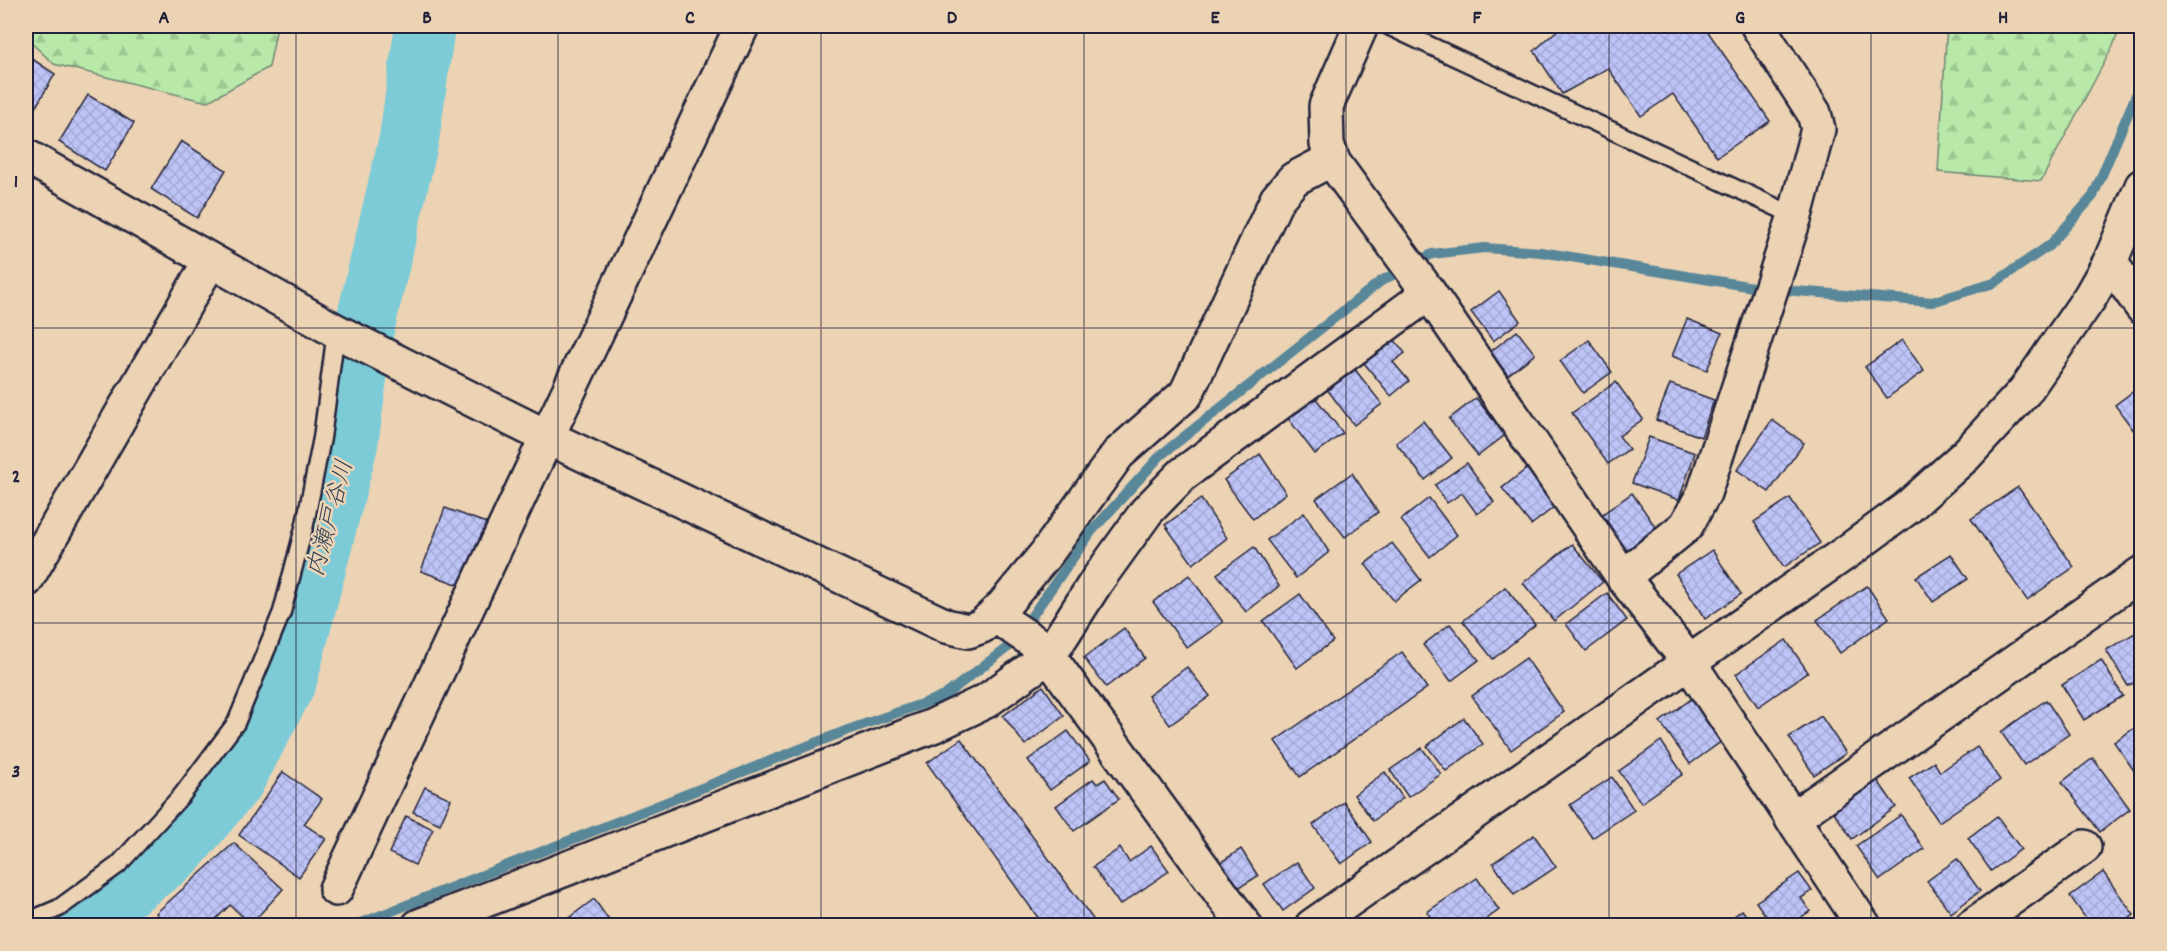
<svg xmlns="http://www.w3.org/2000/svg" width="2167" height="951" font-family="Dekko,'Klee One',sans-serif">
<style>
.forest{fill:url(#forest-firs);stroke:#6d8672;stroke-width:1.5}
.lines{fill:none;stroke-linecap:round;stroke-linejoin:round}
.stream{stroke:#588799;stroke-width:10}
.river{stroke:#7ccbd7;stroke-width:60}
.building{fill:url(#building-cross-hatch);stroke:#22223b;stroke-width:1.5}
.service-casing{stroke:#22223b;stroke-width:21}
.minor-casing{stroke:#22223b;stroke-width:38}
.tertiary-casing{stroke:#22223b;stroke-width:38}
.service{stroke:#ecd3b4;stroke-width:16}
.minor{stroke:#ecd3b4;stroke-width:33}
.tertiary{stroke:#ecd3b4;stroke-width:33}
.grid{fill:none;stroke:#22223b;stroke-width:1.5;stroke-opacity:0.55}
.labels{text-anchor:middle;stroke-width:5;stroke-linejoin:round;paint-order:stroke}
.water-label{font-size:24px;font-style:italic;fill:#34445a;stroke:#ecd3b4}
.neatline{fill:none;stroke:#22223b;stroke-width:2}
.grid-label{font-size:20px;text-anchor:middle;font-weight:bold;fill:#22223b}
</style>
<defs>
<pattern id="forest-firs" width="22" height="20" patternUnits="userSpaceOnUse" patternTransform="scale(1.5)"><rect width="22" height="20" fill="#b8e9a9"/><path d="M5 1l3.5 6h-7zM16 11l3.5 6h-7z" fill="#9ec892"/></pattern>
<pattern id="building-cross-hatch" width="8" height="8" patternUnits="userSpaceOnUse" patternTransform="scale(1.5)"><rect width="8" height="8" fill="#bec4f6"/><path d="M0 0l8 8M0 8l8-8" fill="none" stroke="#a3a8d4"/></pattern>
</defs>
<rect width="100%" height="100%" fill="#ecd3b4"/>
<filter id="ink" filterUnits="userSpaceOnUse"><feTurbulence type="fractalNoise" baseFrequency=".0167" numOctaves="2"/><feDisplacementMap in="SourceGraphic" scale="12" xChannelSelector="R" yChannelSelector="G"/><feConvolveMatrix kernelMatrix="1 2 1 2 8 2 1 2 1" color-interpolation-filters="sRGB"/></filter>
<g filter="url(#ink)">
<g class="forest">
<path d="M26,26H277L269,67L207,102L54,64L26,38Z"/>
<path d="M1947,26H2120L2113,46L2041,181L1938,172Z"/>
</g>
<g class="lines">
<path class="stream" d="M354,926L848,730L944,696L1012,644L1091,532L1161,455L1381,281L1432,254L1484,248L1541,252L1759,288L1932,302L1994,283L2050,245L2093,196L2142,81"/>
<path class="river" d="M69,926L89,917L174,852L235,779L287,680L348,444L363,334L409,139L425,26"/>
</g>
<g class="building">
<path d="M1562,26H1704L1770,121L1717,157L1673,94L1641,116L1608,68L1562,94L1534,51Z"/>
<path d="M26,55L55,74L27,122L26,121Z"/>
<path d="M88,95L134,123L105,171L59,142Z"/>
<path d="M181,141L226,170L197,218L151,189Z"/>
<path d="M1499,291L1520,321L1493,341L1471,312Z"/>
<path d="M1687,319L1722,333L1707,370L1672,356Z"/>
<path d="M1517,331L1535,354L1508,375L1490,352Z"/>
<path d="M1390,334L1405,353L1393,362L1409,381L1391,396L1360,358Z"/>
<path d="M1589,340L1612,372L1583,393L1560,361Z"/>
<path d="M1902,340L1924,371L1887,398L1865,367Z"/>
<path d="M1353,367L1382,404L1354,425L1326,388Z"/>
<path d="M1616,382L1643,419L1619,436L1629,449L1608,464L1572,413Z"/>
<path d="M1670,384L1714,400L1701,437L1656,420Z"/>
<path d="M2142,385V438L2140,439L2115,405Z"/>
<path d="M1314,396L1343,433L1315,454L1287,417Z"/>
<path d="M1476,398L1505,435L1478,456L1449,419Z"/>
<path d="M1772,420L1804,443L1769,492L1737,470Z"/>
<path d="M1423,421L1452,458L1425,480L1396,443Z"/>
<path d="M1649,437L1695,453L1679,500L1632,483Z"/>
<path d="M1260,454L1286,493L1253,519L1224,480Z"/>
<path d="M1467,463L1494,502L1477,514L1462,493L1447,503L1435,485Z"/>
<path d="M1529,467L1558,504L1531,525L1502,488Z"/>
<path d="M1352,473L1378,512L1345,537L1316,499Z"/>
<path d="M2018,487L2074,567L2027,600L1971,519Z"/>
<path d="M1632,493L1659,532L1627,555L1600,516Z"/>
<path d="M1429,498L1457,535L1430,557L1401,520Z"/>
<path d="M1790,498L1820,543L1784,567L1754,522Z"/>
<path d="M1201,499L1227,538L1193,564L1165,525Z"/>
<path d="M445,508L486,523L462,586L421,571Z"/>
<path d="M1304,513L1329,552L1296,578L1267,540Z"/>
<path d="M1392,543L1421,580L1394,601L1365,564Z"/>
<path d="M1572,544L1603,582L1554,621L1523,583Z"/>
<path d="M1254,547L1279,586L1246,612L1217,574Z"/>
<path d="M1712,550L1741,594L1705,619L1676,574Z"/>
<path d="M1951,554L1968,579L1933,602L1916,577Z"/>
<path d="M1189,575L1223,622L1187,648L1153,602Z"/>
<path d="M1867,586L1889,618L1840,653L1817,620Z"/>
<path d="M1505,587L1535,625L1493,659L1463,621Z"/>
<path d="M1607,593L1627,620L1586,651L1566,624Z"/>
<path d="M1300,594L1333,641L1297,668L1263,621Z"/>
<path d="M1450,624L1479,660L1451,681L1423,645Z"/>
<path d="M1124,628L1145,658L1106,687L1084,658Z"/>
<path d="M2142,629V678L2128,686L2106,650Z"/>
<path d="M1786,640L1808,672L1758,707L1736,674Z"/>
<path d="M1402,652L1427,688L1300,777L1275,741Z"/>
<path d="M1526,658L1564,712L1511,750L1472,696Z"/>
<path d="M2101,660L2123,696L2084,720L2062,685Z"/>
<path d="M1187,667L1210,696L1170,725L1148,696Z"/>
<path d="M1043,686L1064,716L1025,745L1003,716Z"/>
<path d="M1694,697L1725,739L1690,764L1660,722Z"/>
<path d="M2046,700L2069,734L2024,765L2001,732Z"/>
<path d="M1821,716L1846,753L1814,775L1789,737Z"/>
<path d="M1464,718L1483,744L1446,771L1427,746Z"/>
<path d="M2142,723V782L2114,742Z"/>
<path d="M1068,731L1090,761L1050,790L1028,760Z"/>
<path d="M961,739L1098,926H1044L927,763Z"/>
<path d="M1661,741L1683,774L1641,803L1619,771Z"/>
<path d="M1977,747L2000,780L1939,822L1909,778L1934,762L1940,772Z"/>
<path d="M1422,748L1441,774L1408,797L1390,770Z"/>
<path d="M2093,758L2130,809L2100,832L2062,782Z"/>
<path d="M283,772L322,799L304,824L326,839L299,877L239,835Z"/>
<path d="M1385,772L1403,798L1373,821L1354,795Z"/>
<path d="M1873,774L1896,807L1852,839L1829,805Z"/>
<path d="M1612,777L1634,810L1592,838L1570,805Z"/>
<path d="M1093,779L1097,784L1105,779L1119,799L1074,831L1056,806Z"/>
<path d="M425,787L451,799L440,824L413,812Z"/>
<path d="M1344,802L1372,842L1341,864L1313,825Z"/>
<path d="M1901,815L1924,849L1880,880L1856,846Z"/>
<path d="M406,816L433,829L415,865L389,853Z"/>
<path d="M1997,816L2021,849L1991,871L1968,838Z"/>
<path d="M1534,835L1556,867L1514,895L1493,863Z"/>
<path d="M234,843L283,889L251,924L230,905L209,926H168L156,913Z"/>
<path d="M1151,846L1169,871L1120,905L1093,867L1120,848L1129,862Z"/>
<path d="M1241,849L1258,876L1235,890L1218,864Z"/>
<path d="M1957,859L1980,891L1951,913L1927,881Z"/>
<path d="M1297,862L1315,888L1283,911L1264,884Z"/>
<path d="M2103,872L2134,915L2119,926H2091L2070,896Z"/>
<path d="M1799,873L1812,891L1801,898L1810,911L1789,926H1773L1756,902Z"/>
<path d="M1477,878L1499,910L1477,926H1436L1427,912Z"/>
<path d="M594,899L613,926H558Z"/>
<path d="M1742,910L1754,926H1721Z"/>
<path d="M1419,916L1426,926H1405Z"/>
</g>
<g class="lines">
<g class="service-casing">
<g id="service">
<path d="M1388,26L1795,216"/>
<path d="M26,922L59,908L118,865L182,795L236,723L282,612L305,524L322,438L336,331"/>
</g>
</g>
<g class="minor-casing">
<g id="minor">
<path d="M1361,26L1326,106L1327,144L1333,162L1429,293L1623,577L1688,661L1864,926"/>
<path d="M26,156L336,331L547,437L946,626L968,631L982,626L1003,606L1046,554L1118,454L1186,394L1277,199L1294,179L1332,159"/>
<path d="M2110,262L2142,307"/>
<path d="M1623,577L1686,526L1704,493L1795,216L1818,129L1814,113L1758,26"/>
<path d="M26,580L210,261"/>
<path d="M994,615L1043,648L1245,926"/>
<path d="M1792,819L2142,573"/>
<path d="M336,889L547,437L742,26"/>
<path d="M419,926L935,725L986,701L1049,656L1096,582L1147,511L1183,474L1429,293"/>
<path d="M1972,926L2084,847"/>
</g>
</g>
<g class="tertiary-casing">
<path id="tertiary" d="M1312,926L1851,549L1907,508L1965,456L2025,391L2090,297L2110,262L2142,186"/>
</g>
<use href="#service" class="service"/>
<use href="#minor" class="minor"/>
<use href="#tertiary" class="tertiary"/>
</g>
</g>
<path class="grid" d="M296,26V926M558,26V926M821,26V926M1084,26V926M1346,26V926M1609,26V926M1871,26V926M26,328H2142M26,623H2142"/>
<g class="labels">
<g class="water-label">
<text transform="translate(329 518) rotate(-75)" y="8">内瀬戸谷川</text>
</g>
</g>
<rect width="2167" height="951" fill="none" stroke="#ecd3b4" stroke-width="66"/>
<rect x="33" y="33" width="2101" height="885" class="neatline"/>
<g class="grid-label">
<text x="164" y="23">A</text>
<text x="427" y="23">B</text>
<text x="690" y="23">C</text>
<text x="952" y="23">D</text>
<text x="1215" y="23">E</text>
<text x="1477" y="23">F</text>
<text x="1740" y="23">G</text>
<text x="2003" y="23">H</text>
<text x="16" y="187">1</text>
<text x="16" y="482">2</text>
<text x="16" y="777">3</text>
</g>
</svg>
